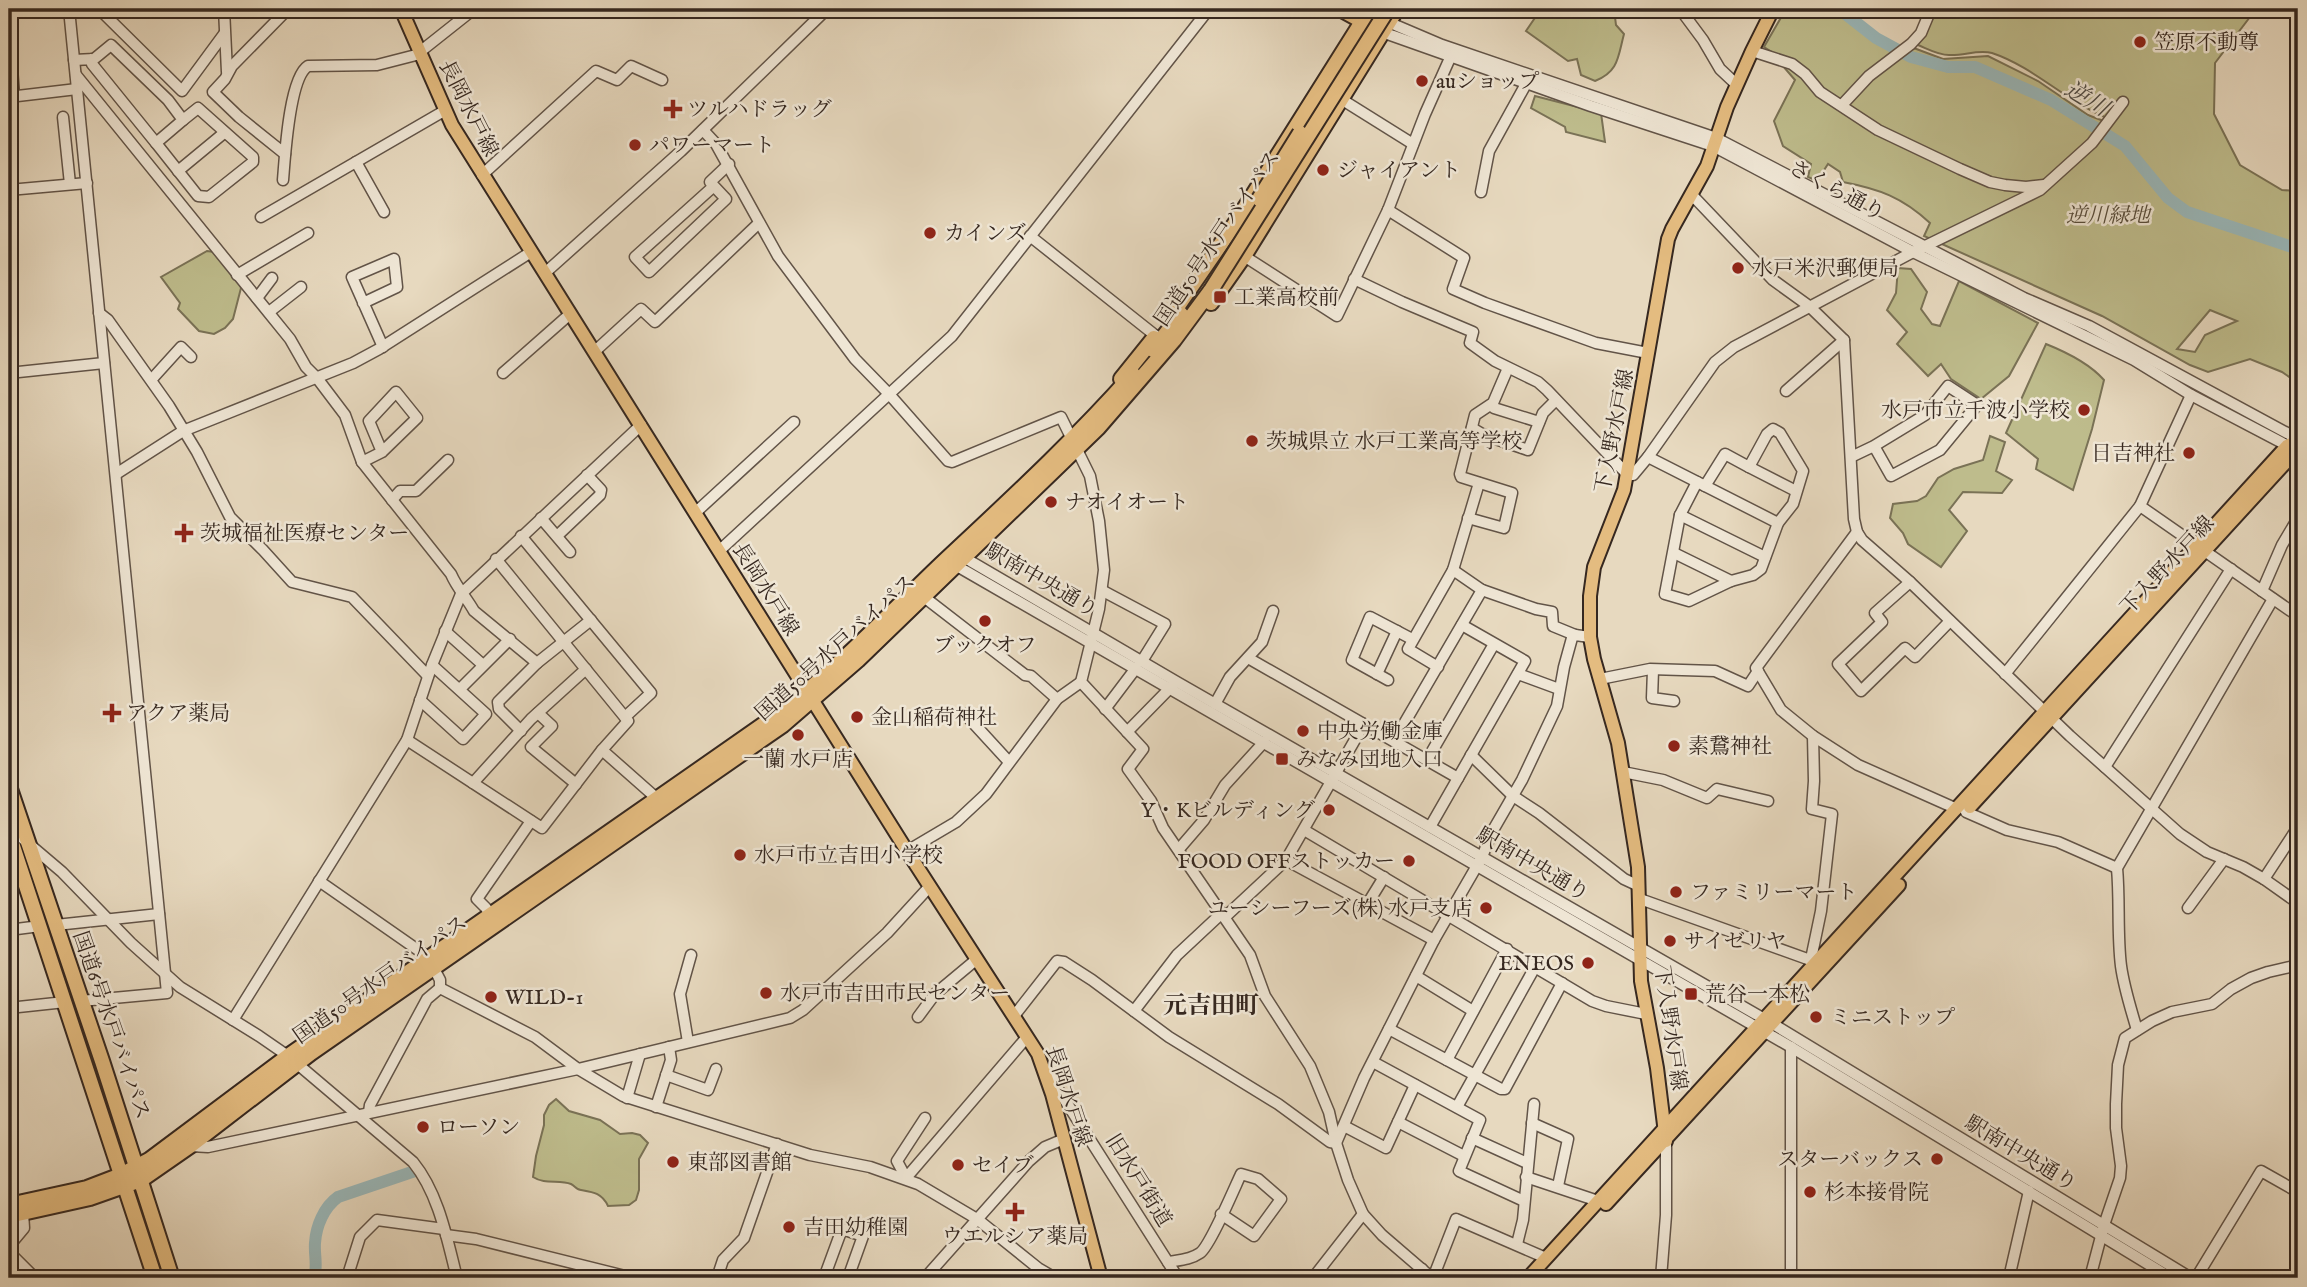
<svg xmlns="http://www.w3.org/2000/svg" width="2307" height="1287" font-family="'IM FELL English','Noto Serif JP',serif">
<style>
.green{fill:#bebc8c;stroke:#7a7256;stroke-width:2;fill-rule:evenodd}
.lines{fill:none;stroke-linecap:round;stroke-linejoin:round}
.river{stroke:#9ab8ba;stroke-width:12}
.minor-casing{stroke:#625448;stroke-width:13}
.major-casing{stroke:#362820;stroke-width:16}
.highway-casing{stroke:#362820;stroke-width:18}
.minor{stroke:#efe6d5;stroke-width:10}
.major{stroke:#e4bc80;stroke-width:12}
.highway{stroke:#e4bc80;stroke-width:14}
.highway-bridge-casing{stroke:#362820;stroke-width:18;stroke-linecap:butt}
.highway-bridge{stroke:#e4bc80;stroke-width:14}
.poi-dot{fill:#8f2418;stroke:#efe6d5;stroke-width:2.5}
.labels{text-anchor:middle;stroke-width:5;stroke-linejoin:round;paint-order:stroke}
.poi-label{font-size:21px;fill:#362820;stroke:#efe6d5;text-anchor:start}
.street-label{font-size:21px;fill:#362820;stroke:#efe6d5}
.park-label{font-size:21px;font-style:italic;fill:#584d3b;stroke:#efe6d5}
.water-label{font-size:23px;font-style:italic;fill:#4f4c46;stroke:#efe6d5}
.quarter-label{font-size:24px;font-weight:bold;fill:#362820;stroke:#efe6d5}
</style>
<rect width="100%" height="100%" fill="#e7d9bf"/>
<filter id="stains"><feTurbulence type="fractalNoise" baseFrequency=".00286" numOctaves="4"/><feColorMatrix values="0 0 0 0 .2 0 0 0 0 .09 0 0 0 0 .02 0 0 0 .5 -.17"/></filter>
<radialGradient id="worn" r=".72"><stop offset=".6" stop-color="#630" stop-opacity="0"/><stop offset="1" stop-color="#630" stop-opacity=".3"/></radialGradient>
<g class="green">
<path d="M1541,9H1614L1616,25L1624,34C1618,56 1619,72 1595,81L1581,75L1577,59L1568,61L1526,31Z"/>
<path d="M1786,9H1831L1899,57L1911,47L1943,59L1988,56L2038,81L2088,115L2106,122L2107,118C2067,102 2034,67 1992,53C1978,49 1964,56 1949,55C1938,55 1928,49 1918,45L1917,43L1934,9H2256L2215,63L2214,114L2240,165L2282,190L2298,191V383L2282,372L2250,359L2208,372L2190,365L2102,316L1924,236L1930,223C1902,197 1879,189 1843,182L1840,172L1828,164L1817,181L1808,177L1811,164L1783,146L1774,121L1795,80L1782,65L1783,59L1764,47ZM2210,310L2237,321L2205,335L2195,352L2177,349Z"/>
<path d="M1535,96L1601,113L1605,142L1566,132L1565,127L1531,108Z"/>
<path d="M207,251L214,252L239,281L241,288L233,319L225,328L214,334L199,331L178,309L180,303L161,277Z"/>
<path d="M1898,268L1911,269L1927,292L1921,309L1932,324L1940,326L1959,281L2038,323L2009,376L1981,399L1951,379L1941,364L1928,376L1897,344L1907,332L1887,310L1896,293Z"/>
<path d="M2046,344C2066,352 2089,363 2104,380L2092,429L2073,490L2036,469L2038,459L2006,433Z"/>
<path d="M1990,436L2005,442L1996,471L2012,480L2002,493L1963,492L1949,510L1967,531L1941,567L1908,544L1903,533L1890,518L1893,504L1917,501L1926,496L1938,478L1954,469L1983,460Z"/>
<path d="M556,1099L569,1111L600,1120L620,1134L632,1133L640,1135L648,1143L639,1159V1190L636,1200L629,1205L608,1206C602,1193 593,1192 581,1190C577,1190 575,1186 571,1184C560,1179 545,1185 533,1177L536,1156L544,1125V1115L549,1105Z"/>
</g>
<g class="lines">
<g class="river">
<path d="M1839,9L1876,38L1911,57L1948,67H1975L2051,100L2125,146L2168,198L2187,212L2298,249"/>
<path d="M314,1278C318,1265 314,1256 315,1243C316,1226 324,1207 338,1197L415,1171"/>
</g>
<g class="minor-casing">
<g id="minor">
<path d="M69,9L167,993L81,1001"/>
<path d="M99,9L182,91L224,34"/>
<path d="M224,9L227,72"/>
<path d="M1680,9L1703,40L1720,69L1737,85"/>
<path d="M1388,22L1442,45L1716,138L2024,298L2089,326L2298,439"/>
<path d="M9,26L14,96"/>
<path d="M1382,32L1591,106L1713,146L1913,252L2134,360L2191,395L2292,448"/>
<path d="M1752,51L1792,64L1805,74L1820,92L1878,130L1960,169L1990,182L2005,185L2026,187L2044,185"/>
<path d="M74,60L94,59L111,45L168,100L183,120L156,143L92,64L91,59"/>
<path d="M76,75L290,339L306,367L317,378L345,415L362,462L451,574C457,588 466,597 474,611L537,663"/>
<path d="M9,97L77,89"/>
<path d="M1341,99L1413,144"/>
<path d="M1842,105L1869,76L1911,44L1921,33L1931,9"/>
<path d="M63,117L70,184"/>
<path d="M703,130L716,144L778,256L855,359L889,394L948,461L952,462L1061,417L1090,476L1099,521L1104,570L1099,609L1081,682L1143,749L1128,769L1151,801L1163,828L1250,955L1265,996L1310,1066L1329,1112L1336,1143L1348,1180L1363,1214L1382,1235L1432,1278"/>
<path d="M156,143L198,196L209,197L253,162V157L198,108L183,120"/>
<path d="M285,154L239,117L213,92L225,79L232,66L288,9"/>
<path d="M356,162L384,212"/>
<path d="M178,171L224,133"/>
<path d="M482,175L596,71L617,80L631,66L662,80"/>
<path d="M283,180C285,157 289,78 308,66L377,65L416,55L474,9"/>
<path d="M714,186L635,257L649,272L726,199L710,182L729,164"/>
<path d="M9,190L87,183"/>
<path d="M1481,192L1489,151L1526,84"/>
<path d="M1692,195L1773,280L1809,306L1844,340L1854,519L1857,532L1862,540L1910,582L2070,736L2180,834L2207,852L2243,867L2264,879L2298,903"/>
<path d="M1388,210L1464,258L1453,289L1485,303L1596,343L1648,353"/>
<path d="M261,217L444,111"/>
<path d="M1030,236L1156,336"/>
<path d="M1244,256L1337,316L1388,210L1425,114L1450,58"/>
<path d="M545,273L681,151L827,9"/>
<path d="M237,275L308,233"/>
<path d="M1354,279L1402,302L1473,332L1470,343L1495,361L1538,382L1547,390L1627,474L1633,475L1648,457L1715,362L1734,347L1913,252L2040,190L2092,143L2123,102"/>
<path d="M257,298L272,278"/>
<path d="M363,303L397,287L394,259L352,277L383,347"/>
<path d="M269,312L301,287"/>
<path d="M99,313L108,320L169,406L197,452L230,517L263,550L292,582L352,597L428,676"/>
<path d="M594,352L641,309L655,322L759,223"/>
<path d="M9,373L104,363"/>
<path d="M503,373L570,314"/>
<path d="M152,379L181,347L191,357"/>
<path d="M1786,391L1844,340"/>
<path d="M1491,405L1494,408L1539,422"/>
<path d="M1472,428L1484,435L1528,450L1543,413L1556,400"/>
<path d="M1648,457L1778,523"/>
<path d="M1851,457L1874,446L1925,415L1948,386L1977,405L1940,450L1891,476L1874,446"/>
<path d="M362,462L382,452L417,418L396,392L369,421L382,452"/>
<path d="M1749,467L1796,491"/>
<path d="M116,474L183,431L353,363L379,349L531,252"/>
<path d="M1697,482L1680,515L1665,594L1689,601L1731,581L1753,575L1761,569L1778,523L1793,504L1803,471L1780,433L1773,429L1767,434L1749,467L1725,454L1705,486"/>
<path d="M392,500L400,491H416L448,460"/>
<path d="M2140,506L2298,616"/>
<path d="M695,513L794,422"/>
<path d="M1680,515L1765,557"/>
<path d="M541,518L570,552"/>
<path d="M1468,518L1504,528L1512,493L1461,477L1460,474L1475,415L1493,403L1508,368"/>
<path d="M1857,532L1756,668L1781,710L1813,736L1858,765L1957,809"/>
<path d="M521,536L651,693L625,717"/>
<path d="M557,536L600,495L601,490L587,475"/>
<path d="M719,551L952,336L1209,9"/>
<path d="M1674,553L1731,581"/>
<path d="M958,557L965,558L1177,682L1773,1024L2191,1278"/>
<path d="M954,562L957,566L1791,1047L2171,1278"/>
<path d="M1453,570L1479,483"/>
<path d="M1910,582L1875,613L1882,622L1838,664L1861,691L1905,648L1915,657L1950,621"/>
<path d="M1103,591L1165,624L1142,661"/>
<path d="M2262,591L2282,545L2298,518"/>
<path d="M924,597L1025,675L1031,676L1057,699"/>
<path d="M445,631L483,665"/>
<path d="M1248,658L1458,778"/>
<path d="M1438,667L1408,649L1453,570L1482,590L1536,609L1552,612L1553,626L1575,635"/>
<path d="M1653,670L1652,698L1674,701"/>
<path d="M1377,674L1397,631"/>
<path d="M1518,674L1559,689"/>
<path d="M2005,674L2140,506L2191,395"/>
<path d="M1600,679L1650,669L1715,671L1748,686L1758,671"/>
<path d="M1388,680L1352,660L1370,617L1412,639"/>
<path d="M460,689L510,639"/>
<path d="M420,700L463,739L486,714L432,665"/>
<path d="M1215,704L1230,677L1262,642L1273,611"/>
<path d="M1105,709L1136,668"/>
<path d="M538,713L552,726L531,747L576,784"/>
<path d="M965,714L1009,762"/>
<path d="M521,731L499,709L498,702L537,663L591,620"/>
<path d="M1127,732L1173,685"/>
<path d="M407,740L542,828L602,750L628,721L496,559"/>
<path d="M1394,741L1482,590"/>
<path d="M602,750L662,803"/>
<path d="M1471,755L1513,796L1539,813L1624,879L1639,886"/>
<path d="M1427,760L1494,644"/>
<path d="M2105,767L2231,569"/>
<path d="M1623,772L1663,780L1707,798L1717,789L1768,801"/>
<path d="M473,783L531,719L586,669"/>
<path d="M1966,812L2007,830L2058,842L2117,868"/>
<path d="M9,827L62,872L131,943L180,987L259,1036L288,1056L413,1162C439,1194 447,1239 457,1278"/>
<path d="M1430,827L1525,661L1462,625"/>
<path d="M1304,830L1592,1001L1606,1006L1646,1014"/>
<path d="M1179,849L1204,820L1225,785L1264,742"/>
<path d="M907,851L956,822L986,794L1057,699L1081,682"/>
<path d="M1286,860L1434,940"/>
<path d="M2264,879L2298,827"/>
<path d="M319,881L428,957L440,980V988"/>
<path d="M1640,899L1813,961"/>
<path d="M1368,903L1384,877"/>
<path d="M2188,908L2224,859"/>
<path d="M490,915L486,908L477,899L531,821"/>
<path d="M1225,917L1286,860L1364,724"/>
<path d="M56,925L159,914"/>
<path d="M9,930L40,926"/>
<path d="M1811,959L1821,911L1832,814L1812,809L1814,781L1813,736"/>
<path d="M1416,976L1473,1011"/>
<path d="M9,1008L65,1002"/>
<path d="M1134,1011L1177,955L1222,913"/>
<path d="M1014,1016L1057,961L1064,962L1092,980L1169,1037L1278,1104L1330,1142L1336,1143L1364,1078L1434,940L1482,857L1492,832L1522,780L1557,706L1564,667L1572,638L1575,635L1590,637"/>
<path d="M918,1017L935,994L977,959"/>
<path d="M233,1020L407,740L432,665L461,594L641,425"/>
<path d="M1389,1029L1501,1089H1505L1562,983"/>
<path d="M2137,1030C2131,1009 2124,988 2121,966C2117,934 2120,901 2117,868L2273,599"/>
<path d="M688,1042L680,994L691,955"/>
<path d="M1447,1060L1507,949"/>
<path d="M1373,1062L1480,1120L1459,1171L1524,1201"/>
<path d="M1047,1072L1178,1278"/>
<path d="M666,1075L708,1090L716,1069"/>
<path d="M627,1098L640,1054"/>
<path d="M656,1107L671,1060L669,1047"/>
<path d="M1457,1107L1535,967"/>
<path d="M369,1112L370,1105L427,999L440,988L535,1037L578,1069L623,1096L810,1155L870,1167L918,1184L977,1219L1038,1268L1055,1278"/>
<path d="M925,1118L897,1161L906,1178L1027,1037"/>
<path d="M1398,1122L1464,1156"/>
<path d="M1532,1123L1568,1139L1558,1186"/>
<path d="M1344,1126L1386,1148L1415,1085"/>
<path d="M1472,1138L1527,1163"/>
<path d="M190,1146L208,1147L578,1069L790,1018L803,1010L887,933L930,886"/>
<path d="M1526,1177L1598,1201"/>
<path d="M446,1235L476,1239L633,1278"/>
<path d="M1517,1244L1523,1220L1534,1104"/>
<path d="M9,1246L24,1228L23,1213"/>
<path d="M9,1252L35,1278"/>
<path d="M1168,1262C1179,1260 1190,1260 1200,1253C1210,1246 1234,1189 1241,1174L1258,1179L1281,1199L1254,1236L1221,1214"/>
<path d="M347,1278L360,1237L377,1220L444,1229"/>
<path d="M717,1278L723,1260L744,1238L777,1144"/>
<path d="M824,1278L842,1229L863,1236L848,1278"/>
<path d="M925,1278L1029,1161L1045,1147L1064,1139"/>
<path d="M1313,1278L1363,1214"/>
<path d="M1415,1278L1422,1269"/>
<path d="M1433,1278L1456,1219L1546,1258"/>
<path d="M1661,1278L1666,1215V1141"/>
<path d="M1791,1278V1047"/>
<path d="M2009,1278L2029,1191"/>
<path d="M2090,1278L2104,1225L2120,1178L2121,1166L2116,1128V1104L2118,1065L2125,1038L2152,1021L2172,1012L2212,1004L2231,989L2251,978L2268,972L2298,965"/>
<path d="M2196,1278L2261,1171L2298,1192"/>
</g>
</g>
<g class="major-casing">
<g id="major">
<path d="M401,9L452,125L907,851L1038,1054L1052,1094L1101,1278"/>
<path d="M1338,9L1369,26"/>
<path d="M1970,807L2298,449"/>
<path d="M1666,1141L1657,1068L1641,981L1638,867L1618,743L1594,659L1590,637V596L1594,567L1624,490L1668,239L1672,229L1707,166L1727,107L1752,51L1773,9"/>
<path d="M1606,1204L1899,885"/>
<path d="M1528,1278L2287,446L2298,441"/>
</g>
</g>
<g class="highway-casing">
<g id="highway">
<path d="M1211,303L1244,256L1397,9"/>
<path d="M1169,319L1236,222L1370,9"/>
<path d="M1153,350L1181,314"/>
<path d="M1121,379L1154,338"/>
<path d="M9,786L102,1061L172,1278"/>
<path d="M9,834L155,1278"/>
<path d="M9,1205L87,1188L121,1175L149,1160L288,1056L777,715C835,671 885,618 937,568C1004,505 1072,443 1133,374"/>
<path d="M9,1216L90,1198L141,1180L190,1146L311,1053L783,725L858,660L1098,428L1174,340L1211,290"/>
</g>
</g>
<use href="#minor" class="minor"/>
<use href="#major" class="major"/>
<use href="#highway" class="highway"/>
<g class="highway-bridge-casing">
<g id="highway-bridge">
<path d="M1259,199L1300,133"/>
<path d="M1211,290L1388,9"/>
</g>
</g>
<use href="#highway-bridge" class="highway-bridge"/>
</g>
<g class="poi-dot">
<circle cx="2140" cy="42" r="7"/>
<circle cx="1422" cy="81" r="7"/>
<path d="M669.5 98.5h7v7h7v7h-7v7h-7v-7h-7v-7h7z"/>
<circle cx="635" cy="145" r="7"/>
<circle cx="1323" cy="170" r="7"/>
<circle cx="930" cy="233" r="7"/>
<circle cx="1738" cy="268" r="7"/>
<rect x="1213" y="290" width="14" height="14" rx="3.5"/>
<circle cx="2084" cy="410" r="7"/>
<circle cx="1252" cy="441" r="7"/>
<circle cx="2189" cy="453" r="7"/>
<circle cx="1051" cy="502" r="7"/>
<path d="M180.5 522.5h7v7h7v7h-7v7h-7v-7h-7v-7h7z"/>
<circle cx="985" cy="621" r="7"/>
<path d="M108.5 702.5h7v7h7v7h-7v7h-7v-7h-7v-7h7z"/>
<circle cx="857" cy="717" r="7"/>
<circle cx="1303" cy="731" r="7"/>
<circle cx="798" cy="735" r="7"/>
<circle cx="1674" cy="746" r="7"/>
<rect x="1275" y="752" width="14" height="14" rx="3.5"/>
<circle cx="1329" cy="810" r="7"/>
<circle cx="740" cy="855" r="7"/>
<circle cx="1409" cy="861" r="7"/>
<circle cx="1676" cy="892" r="7"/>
<circle cx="1486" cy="908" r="7"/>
<circle cx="1670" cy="941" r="7"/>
<circle cx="1588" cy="963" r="7"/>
<circle cx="766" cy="993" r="7"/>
<rect x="1684" y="987" width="14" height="14" rx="3.5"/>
<circle cx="491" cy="997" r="7"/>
<circle cx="1816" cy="1017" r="7"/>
<circle cx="423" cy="1127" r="7"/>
<circle cx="1937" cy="1159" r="7"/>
<circle cx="673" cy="1162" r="7"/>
<circle cx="958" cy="1165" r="7"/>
<circle cx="1810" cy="1192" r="7"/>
<path d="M1011.5 1201.5h7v7h7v7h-7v7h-7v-7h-7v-7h7z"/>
<circle cx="789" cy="1227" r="7"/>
</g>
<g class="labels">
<g class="poi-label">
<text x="2154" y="49">笠原不動尊</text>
<text x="1436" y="88">auショップ</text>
<text x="687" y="116">ツルハドラッグ</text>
<text x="649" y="152">パワーマート</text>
<text x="1337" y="177">ジャイアント</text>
<text x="944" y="240">カインズ</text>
<text x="1752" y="275">水戸米沢郵便局</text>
<text x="1234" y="304">工業高校前</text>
<text x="2070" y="417" text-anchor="end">水戸市立千波小学校</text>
<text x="1266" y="448">茨城県立 水戸工業高等学校</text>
<text x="2175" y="460" text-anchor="end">日吉神社</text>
<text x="1065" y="509">ナオイオート</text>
<text x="200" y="540">茨城福祉医療センター</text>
<text x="985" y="652" text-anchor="middle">ブックオフ</text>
<text x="126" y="720">アクア薬局</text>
<text x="871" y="724">金山稲荷神社</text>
<text x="1317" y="738">中央労働金庫</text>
<text x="1688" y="753">素鵞神社</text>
<text x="798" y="766" text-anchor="middle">一蘭 水戸店</text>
<text x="1296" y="766">みなみ団地入口</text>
<text x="1315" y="817" text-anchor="end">Y・Kビルディング</text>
<text x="754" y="862">水戸市立吉田小学校</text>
<text x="1395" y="868" text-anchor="end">FOOD OFFストッカー</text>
<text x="1690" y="899">ファミリーマート</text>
<text x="1472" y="915" text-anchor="end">ユーシーフーズ(株) 水戸支店</text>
<text x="1684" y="948">サイゼリヤ</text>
<text x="1574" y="970" text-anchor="end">ENEOS</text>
<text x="780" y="1000">水戸市吉田市民センター</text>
<text x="1705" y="1001">荒谷一本松</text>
<text x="505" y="1004">WILD-1</text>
<text x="1830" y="1024">ミニストップ</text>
<text x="437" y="1134">ローソン</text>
<text x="1923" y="1166" text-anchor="end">スターバックス</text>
<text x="687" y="1169">東部図書館</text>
<text x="972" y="1172">セイブ</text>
<text x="1824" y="1199">杉本接骨院</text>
<text x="803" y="1234">吉田幼稚園</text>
<text x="1015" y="1243" text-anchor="middle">ウエルシア薬局</text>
</g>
<g class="street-label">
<text transform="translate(469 108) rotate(63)" y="7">長岡水戸線</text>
<text transform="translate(1837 190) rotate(28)" y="7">さくら通り</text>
<text transform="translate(1217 238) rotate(-56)" y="7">国道50号水戸バイパス</text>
<text transform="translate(1614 431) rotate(-79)" y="7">下入野水戸線</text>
<text transform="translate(2167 565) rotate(-47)" y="7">下入野水戸線</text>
<text transform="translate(1042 580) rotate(30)" y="7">駅南中央通り</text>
<text transform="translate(766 589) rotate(58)" y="7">長岡水戸線</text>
<text transform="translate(835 647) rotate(-42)" y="7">国道50号水戸バイパス</text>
<text transform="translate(1533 864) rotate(30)" y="7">駅南中央通り</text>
<text transform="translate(380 979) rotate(-35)" y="7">国道50号水戸バイパス</text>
<text transform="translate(112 1025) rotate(71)" y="7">国道6号水戸バイパス</text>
<text transform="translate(1671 1028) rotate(82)" y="7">下入野水戸線</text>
<text transform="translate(1069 1096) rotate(72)" y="7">長岡水戸線</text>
<text transform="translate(2021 1153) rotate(31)" y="7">駅南中央通り</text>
<text transform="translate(1139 1180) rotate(58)" y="7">旧水戸街道</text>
</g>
<g class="park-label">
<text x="2108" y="222">逆川緑地</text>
</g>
<g class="water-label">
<text transform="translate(2087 98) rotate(31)" y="8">逆川</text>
</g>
<g class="quarter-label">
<text x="1211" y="1013">元吉田町</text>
</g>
</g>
<rect width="2307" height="1287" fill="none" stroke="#e7d9bf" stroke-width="35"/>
<rect x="10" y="10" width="2286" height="1266" fill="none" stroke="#362820" stroke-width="3.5"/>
<rect x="18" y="18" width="2272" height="1252" fill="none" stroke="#362820" stroke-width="2"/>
<rect width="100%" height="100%" filter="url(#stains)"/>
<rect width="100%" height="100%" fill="url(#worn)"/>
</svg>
